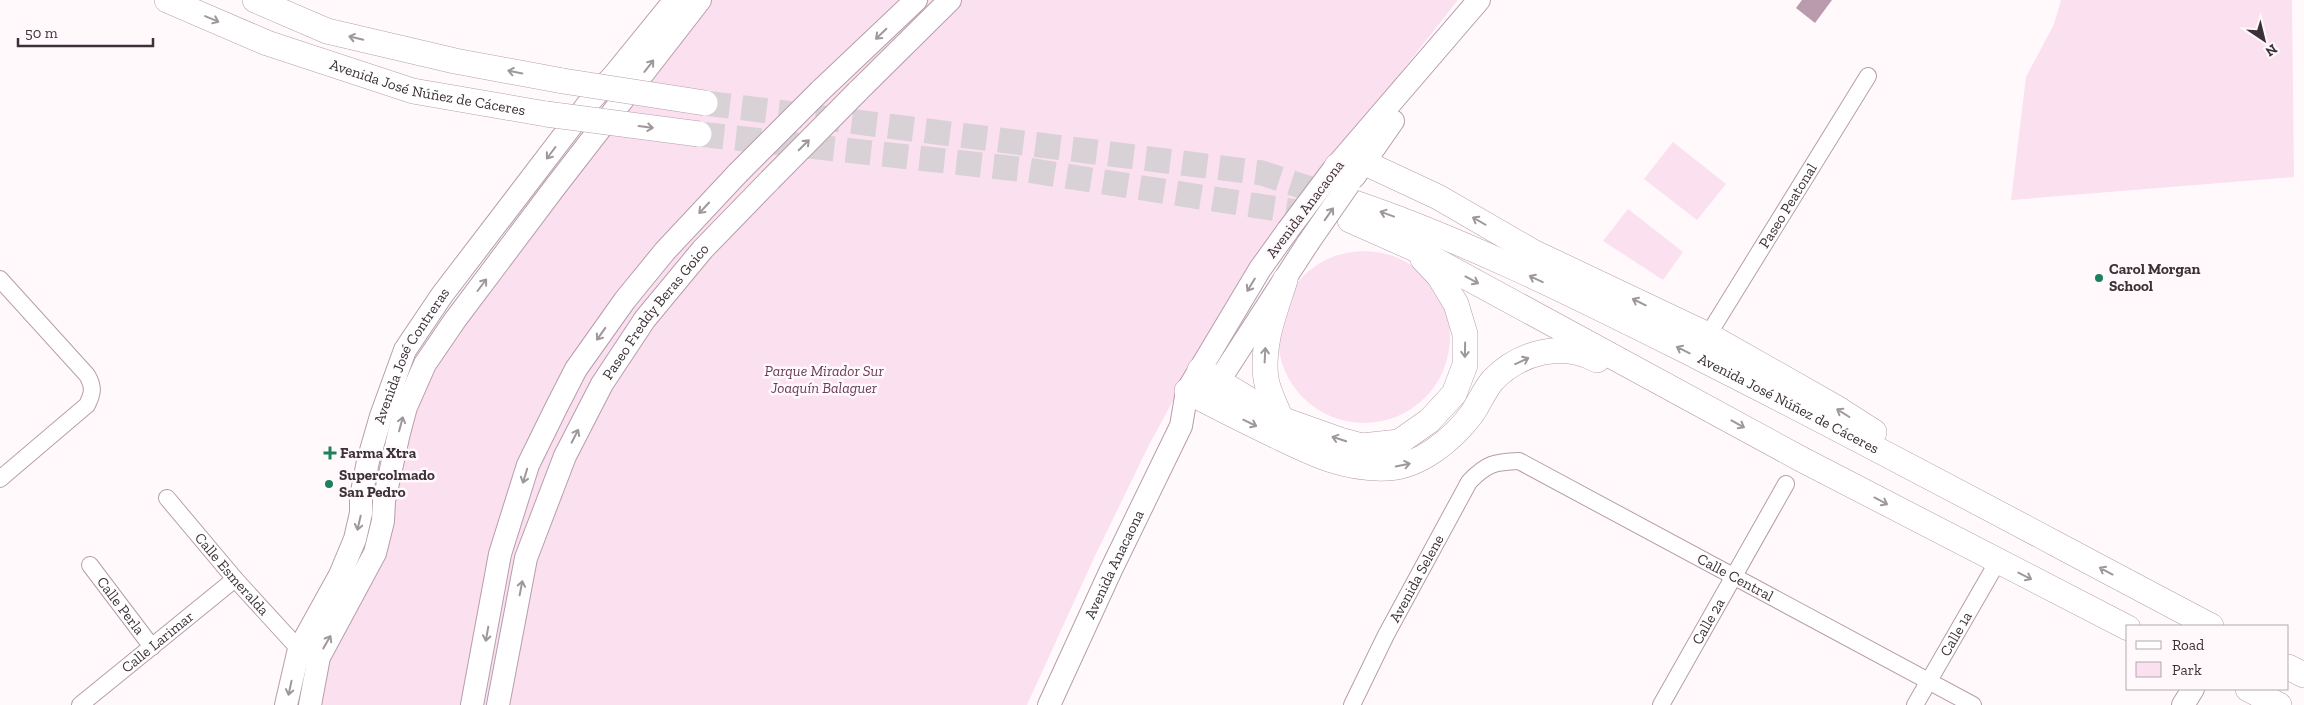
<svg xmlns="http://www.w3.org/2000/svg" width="2304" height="705" font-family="'Zilla Slab',serif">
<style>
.green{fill:#fbe0f0}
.water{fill:#ba9aad}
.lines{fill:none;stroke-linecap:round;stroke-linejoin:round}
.primary-tunnel{stroke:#d8d1d5;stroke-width:25;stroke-dasharray:25 12;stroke-linecap:butt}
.street-casing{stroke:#b79dac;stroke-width:18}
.secondary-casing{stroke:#b79dac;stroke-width:24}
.primary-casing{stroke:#b79dac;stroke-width:26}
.street{stroke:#fff;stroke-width:16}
.secondary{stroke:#fff;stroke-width:22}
.primary{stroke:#fff;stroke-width:25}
.secondary-bridge-casing{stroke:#b79dac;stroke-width:24;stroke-linecap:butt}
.primary-bridge-casing{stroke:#b79dac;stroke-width:26;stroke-linecap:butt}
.secondary-bridge{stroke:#fff;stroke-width:22}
.primary-bridge{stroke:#fff;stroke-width:25}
.oneway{stroke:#9e989c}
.poi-dot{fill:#1d815b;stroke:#fff9fc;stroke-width:2}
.labels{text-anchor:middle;stroke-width:5;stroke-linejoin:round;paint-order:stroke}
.street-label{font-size:15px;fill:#3c3138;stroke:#fff9fc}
.poi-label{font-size:15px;font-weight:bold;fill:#3c3138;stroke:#fff9fc;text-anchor:start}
.park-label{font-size:15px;font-style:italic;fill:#693b59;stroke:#fff9fc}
</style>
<rect width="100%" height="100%" fill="#fff9fc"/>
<g class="green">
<path d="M711,0H1458L1276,231L1186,377L1149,445L1094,558L1027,705H319L325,677L332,654L392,522L408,435L424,387L462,325Z"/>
<path d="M2061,0H2292L2294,177L2011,200L2026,77L2054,24Z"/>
<path d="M1673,142L1726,184L1697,220L1644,179Z"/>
<path d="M1628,209L1683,252L1663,280L1603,241Z"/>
<circle cx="1364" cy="337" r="86"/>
</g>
<path class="water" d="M1802,0H1832L1815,23L1796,8Z"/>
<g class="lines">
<g class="primary-tunnel">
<path d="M705,103L1262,173L1338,198"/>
<path d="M699,134L1027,170L1323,216"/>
</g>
<g class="street-casing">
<g id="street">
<path d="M0,279L87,375C94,387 93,393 87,405L0,479"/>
<path id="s1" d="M1708,335L1868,76"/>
<path id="s2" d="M167,498L235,579L299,649"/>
<path id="s3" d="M90,565L152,647"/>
<path id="s4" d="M80,705L235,579"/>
<path id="s5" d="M1352,705L1386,635L1469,482C1487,463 1495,462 1519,461L1973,705"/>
<path id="s6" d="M1661,705L1786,484"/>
<path id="s7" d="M1915,705L1998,561"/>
</g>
</g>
<g class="secondary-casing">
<g id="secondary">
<path d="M820,91L916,0"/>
<path d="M857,92L950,0"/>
<path d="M1333,170L1479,0"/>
<path d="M1354,177L1393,121"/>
<path d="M1209,396L1308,243"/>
<path id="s8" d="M286,705L299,649L340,575L355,539L361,513V497L368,461L381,416L405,350L442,295L591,100L614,75L675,0"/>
<path d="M310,705L319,657L375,553L383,521L384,501L399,433L406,407L425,364L455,320L555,187L700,0"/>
<path d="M472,705L500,554L528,465L556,408L576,369L625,300L665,251L738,173"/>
<path id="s9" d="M498,705L526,558L565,456L602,384L645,319L703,249L770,180"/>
<path id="s10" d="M1049,705L1111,570L1181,426L1187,391L1260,269L1288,230"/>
<path d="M2183,705L2193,689"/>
</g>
</g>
<g class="primary-casing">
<g id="primary">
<path id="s11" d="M167,0L267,43L413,91L546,114"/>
<path d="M255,0L327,31L455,61L563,81"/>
<path d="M1337,166L1363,162L1438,197L1533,252L1708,335L1835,407L1874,432"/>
<path id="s12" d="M1355,203C1472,243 1586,301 1696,356C1869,443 2040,536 2211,626"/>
<path d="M1350,220L1413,248L1801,459L2128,628"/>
<path d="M1200,370L1281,419L1340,440L1362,446L1399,442L1429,421L1454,394L1465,365V334L1456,304L1439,276L1423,259"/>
<path d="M1187,391C1215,406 1243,420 1272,434C1310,452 1343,470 1387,468C1419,467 1452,440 1471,415C1479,404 1484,390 1493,380C1520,352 1563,341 1597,360"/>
<path d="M1281,419C1276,406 1268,392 1266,379C1261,344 1275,312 1285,280"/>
<path d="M2288,667L2304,675"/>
<path d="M2248,689L2279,705"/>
</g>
</g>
<use href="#street" class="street"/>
<use href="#secondary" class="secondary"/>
<use href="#primary" class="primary"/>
<g class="secondary-bridge-casing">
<g id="secondary-bridge">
<path d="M738,173L820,91"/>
<path d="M770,180L857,92"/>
<path d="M1288,230L1333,170"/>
<path d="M1308,243L1349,184"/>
</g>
</g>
<g class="primary-bridge-casing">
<g id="primary-bridge">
<path d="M563,81L705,103"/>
<path d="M546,114L699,134"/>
</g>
</g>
<use href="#secondary-bridge" class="secondary-bridge"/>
<use href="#primary-bridge" class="primary-bridge"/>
</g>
<defs><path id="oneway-shaft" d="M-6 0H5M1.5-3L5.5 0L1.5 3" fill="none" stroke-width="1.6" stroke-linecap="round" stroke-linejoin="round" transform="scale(1.25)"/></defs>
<g class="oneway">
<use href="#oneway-shaft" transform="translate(212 19) rotate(23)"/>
<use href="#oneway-shaft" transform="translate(881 34) rotate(136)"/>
<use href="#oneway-shaft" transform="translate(356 38) rotate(-167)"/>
<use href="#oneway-shaft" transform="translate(649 66) rotate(-52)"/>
<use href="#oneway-shaft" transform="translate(515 72) rotate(-169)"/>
<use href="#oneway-shaft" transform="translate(646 127) rotate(7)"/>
<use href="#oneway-shaft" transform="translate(804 145) rotate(-45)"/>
<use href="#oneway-shaft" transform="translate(551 153) rotate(127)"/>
<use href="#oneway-shaft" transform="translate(704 208) rotate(133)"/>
<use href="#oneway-shaft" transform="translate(1329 214) rotate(-55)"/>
<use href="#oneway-shaft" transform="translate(1387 214) rotate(-160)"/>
<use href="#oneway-shaft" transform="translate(1479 221) rotate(-150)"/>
<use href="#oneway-shaft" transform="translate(1536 279) rotate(-155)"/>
<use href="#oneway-shaft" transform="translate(1472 280) rotate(28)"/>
<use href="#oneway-shaft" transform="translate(482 285) rotate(-53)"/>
<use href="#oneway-shaft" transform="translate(1251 285) rotate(121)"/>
<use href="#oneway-shaft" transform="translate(1639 302) rotate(-154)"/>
<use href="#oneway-shaft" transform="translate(601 334) rotate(125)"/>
<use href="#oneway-shaft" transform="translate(1465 350) rotate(91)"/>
<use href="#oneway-shaft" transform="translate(1683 350) rotate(-153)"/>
<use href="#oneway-shaft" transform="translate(1265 355) rotate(-87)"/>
<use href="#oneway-shaft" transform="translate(1522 361) rotate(-25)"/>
<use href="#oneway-shaft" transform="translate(1843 413) rotate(-148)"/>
<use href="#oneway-shaft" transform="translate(1250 423) rotate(26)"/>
<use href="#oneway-shaft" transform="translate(401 424) rotate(-75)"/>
<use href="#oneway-shaft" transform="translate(1738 424) rotate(29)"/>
<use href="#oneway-shaft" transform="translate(575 436) rotate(-63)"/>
<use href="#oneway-shaft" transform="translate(1339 439) rotate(-162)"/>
<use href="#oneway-shaft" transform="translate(1403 465) rotate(-11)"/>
<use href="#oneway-shaft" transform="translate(525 476) rotate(107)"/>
<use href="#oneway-shaft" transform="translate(1881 501) rotate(28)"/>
<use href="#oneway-shaft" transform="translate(359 523) rotate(103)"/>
<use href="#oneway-shaft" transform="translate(2106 571) rotate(-152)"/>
<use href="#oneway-shaft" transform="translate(2025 576) rotate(27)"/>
<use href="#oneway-shaft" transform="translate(521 588) rotate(-79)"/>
<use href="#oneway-shaft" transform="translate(487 634) rotate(100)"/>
<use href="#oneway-shaft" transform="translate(327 642) rotate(-60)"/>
<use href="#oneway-shaft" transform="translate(290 688) rotate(102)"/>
</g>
<g class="poi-dot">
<circle cx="2099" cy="278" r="5"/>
<path d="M327.5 445.5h5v5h5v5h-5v5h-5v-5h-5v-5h5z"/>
<circle cx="329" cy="484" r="5"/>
</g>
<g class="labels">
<g class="street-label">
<text dy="5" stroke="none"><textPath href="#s11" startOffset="276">Avenida José Núñez de Cáceres</textPath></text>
<text dy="5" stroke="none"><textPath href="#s1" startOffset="152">Paseo Peatonal</textPath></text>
<text transform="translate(1305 209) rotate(-53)" y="5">Avenida Anacaona</text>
<text dy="5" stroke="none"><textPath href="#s9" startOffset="430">Paseo Freddy Beras Goico</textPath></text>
<text dy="5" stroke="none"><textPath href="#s8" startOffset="375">Avenida José Contreras</textPath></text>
<text dy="5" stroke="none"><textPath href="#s12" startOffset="478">Avenida José Núñez de Cáceres</textPath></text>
<text dy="5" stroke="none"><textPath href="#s10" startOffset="155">Avenida Anacaona</textPath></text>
<text dy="5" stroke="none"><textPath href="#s2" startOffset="100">Calle Esmeralda</textPath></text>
<text dy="5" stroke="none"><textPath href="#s5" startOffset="142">Avenida Selene</textPath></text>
<text dy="5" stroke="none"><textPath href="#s5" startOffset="554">Calle Central</textPath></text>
<text dy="5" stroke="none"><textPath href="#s3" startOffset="51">Calle Perla</textPath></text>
<text dy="5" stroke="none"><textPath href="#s6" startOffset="96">Calle 2a</textPath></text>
<text dy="5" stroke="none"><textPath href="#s7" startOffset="82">Calle 1a</textPath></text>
<text dy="5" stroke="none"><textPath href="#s4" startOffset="100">Calle Larimar</textPath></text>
</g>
<g class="poi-label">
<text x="2109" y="274">Carol Morgan<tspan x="2109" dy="17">School</tspan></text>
<text x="340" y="458">Farma Xtra</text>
<text x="339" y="480">Supercolmado<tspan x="339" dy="17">San Pedro</tspan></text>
</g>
<g class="park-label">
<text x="824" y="376">Parque Mirador Sur<tspan x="824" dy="17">Joaquín Balaguer</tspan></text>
</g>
</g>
<rect x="2126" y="625" width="162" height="65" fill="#fff9fc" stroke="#b1a9ae"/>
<rect x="2136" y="641" width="25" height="8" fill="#ffffff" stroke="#b1a9ae"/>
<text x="2172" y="650" font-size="15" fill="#3c3138">Road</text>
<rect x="2136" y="662" width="25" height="15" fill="#fbe0f0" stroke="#b1a9ae"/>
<text x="2172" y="675" font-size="15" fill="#3c3138">Park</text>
<g transform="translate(2264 40) rotate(145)" stroke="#fff9fc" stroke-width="4" paint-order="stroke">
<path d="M0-4L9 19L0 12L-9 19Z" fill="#3c3138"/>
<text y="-8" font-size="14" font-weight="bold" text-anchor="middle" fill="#3c3138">N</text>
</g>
<path d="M18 38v8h135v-8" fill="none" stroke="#3c3138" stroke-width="2.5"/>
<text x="25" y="38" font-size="15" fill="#3c3138" stroke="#fff9fc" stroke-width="4" paint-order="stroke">50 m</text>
</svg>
